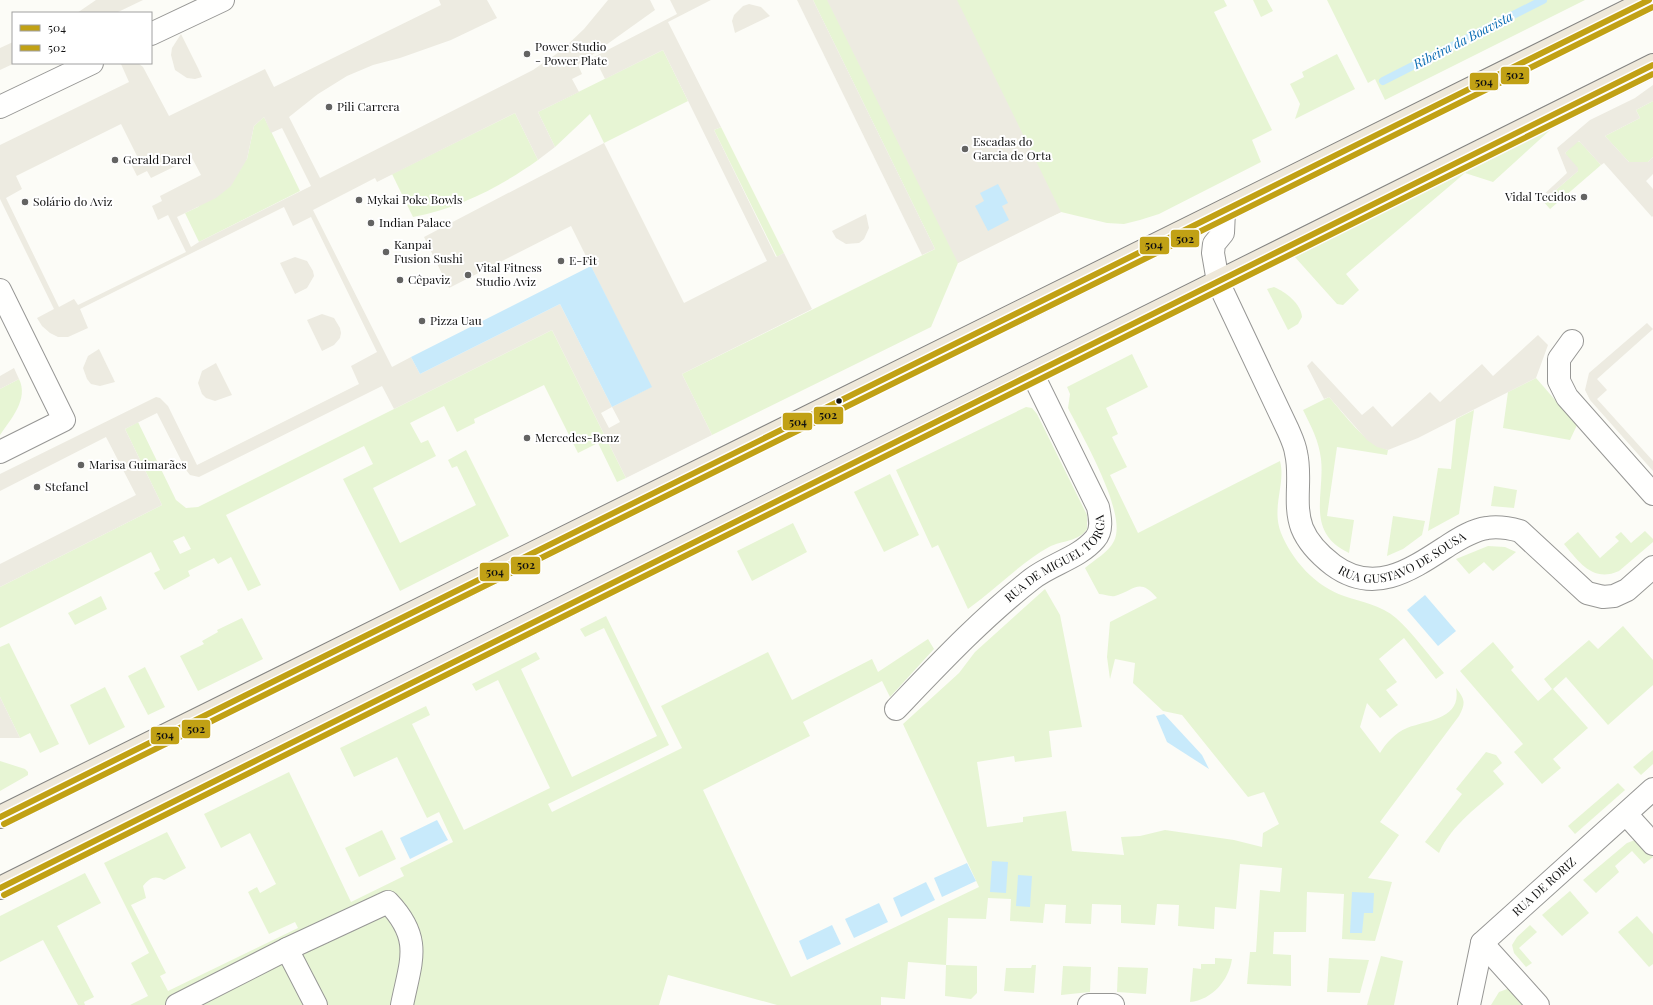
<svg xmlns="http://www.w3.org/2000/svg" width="1653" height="1005" font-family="'Playfair Display',serif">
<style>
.green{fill:#e7f5d4;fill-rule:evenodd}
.plaza{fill:#edebe1;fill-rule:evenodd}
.water{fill:#c8eafb}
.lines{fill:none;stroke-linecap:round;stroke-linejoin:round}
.stream{stroke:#c8eafb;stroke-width:8}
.minor-casing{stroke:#979795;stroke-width:24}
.major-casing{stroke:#848482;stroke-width:24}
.minor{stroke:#fffffe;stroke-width:22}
.major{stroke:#eee8da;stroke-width:22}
.bus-1-casing{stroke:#fff;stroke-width:9}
.bus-2-casing{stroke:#fff;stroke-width:9}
.bus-1{stroke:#c1a115;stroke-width:6}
.bus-2{stroke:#c1a115;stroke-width:6}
.poi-dot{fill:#636362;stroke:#fff;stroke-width:1.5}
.bus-dot{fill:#111;stroke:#fff;stroke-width:1.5}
.labels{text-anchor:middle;stroke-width:4;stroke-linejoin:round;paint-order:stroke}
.poi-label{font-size:12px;fill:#111;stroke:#fff;text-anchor:start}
.street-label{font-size:12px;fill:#111;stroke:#fff}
.water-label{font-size:13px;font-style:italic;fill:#096cb3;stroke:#fff}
.line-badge{stroke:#fff;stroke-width:1.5}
.pale-badge-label{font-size:11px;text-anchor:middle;font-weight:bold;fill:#111}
</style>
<rect width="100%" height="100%" fill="#fcfcf7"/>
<g class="green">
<path d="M813,0H896L970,257L958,263L931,327L712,435L682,374L935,249Z"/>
<path d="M935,0H1224L1227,6L1214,12L1272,130L1252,140L1261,162L1159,214L1140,220L1124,224L1107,223L1061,212L1050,217Z"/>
<path d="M1253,0H1267L1273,11L1261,17Z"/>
<path d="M1327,0H1585L1385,100L1375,79L1368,83Z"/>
<path d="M663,50L688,101L604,143L590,114L555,147L538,112Z"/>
<path d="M1337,54L1355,89L1295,119L1300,104L1290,84L1304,77L1302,72Z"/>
<path d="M1653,101V157L1648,162H1629L1605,136L1640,118L1636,110Z"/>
<path d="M515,113L538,160C500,187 459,208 413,217L392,174Z"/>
<path d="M264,117L300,191L199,242L185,213L198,207L247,159L254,126Z"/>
<path d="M1559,122L1493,182L1465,173L1346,274L1359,290L1343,305L1337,304L1294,256Z"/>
<path d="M721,127L784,253L777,257L714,130Z"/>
<path d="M1577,141L1580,142L1601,165L1550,209L1543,201L1578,171L1565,153Z"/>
<path d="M1274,287C1286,292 1301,304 1302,317L1298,324L1288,330L1267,289Z"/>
<path d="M552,330L626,478L617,482L598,443L578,453L544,385L474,419L475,423L457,432L444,406L410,423L421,443L428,440L436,456L373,488L400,543L476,505L457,466L452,468L448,460L466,450L509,536L400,591L343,479L373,464L364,446L226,515L261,585L248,591L231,557L218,564L214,558L188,571L190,576L164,590L154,573L160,570L151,552L0,628V587L162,505L125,429L138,422L176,500L186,508L198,507ZM184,536L191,549L180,554L173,541Z"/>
<path d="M1132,354L1148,387L1106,408L1118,434L1112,437L1127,467L1110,475L1138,533L1280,461C1286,484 1271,507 1281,533C1292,560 1315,586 1344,596C1362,602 1381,605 1396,618C1413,633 1429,656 1444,673L1436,679L1404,638L1379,659L1397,682L1386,690L1398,705L1380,718L1367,703L1360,727L1380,753C1386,743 1395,733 1407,728C1428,720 1462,719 1456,688C1465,699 1466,703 1459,716L1380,822L1399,835L1368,878L1392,882L1375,941L1342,939L1344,894L1307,892L1306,932H1274L1273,954L1291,955V986L1247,984L1250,952H1256L1260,890L1280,892L1282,868L1240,864L1236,909L1215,907L1214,929L1178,926L1179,905L1157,904L1155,925L1121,923V905L1092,904L1091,924L1065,923L1066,905L1045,904L1043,923L1010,921L1011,899L988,898L986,919L948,918L946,965L977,966V993L971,999L945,996L946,965L908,962L905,999L881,997V1005H777L668,975L659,1005H130L148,996L131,963L149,953L104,863L167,832L186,868L164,880C154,875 150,878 143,886L146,898L131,905L166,973L160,976L168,991L298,928L295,922L269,934L248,892L257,887L260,893L276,884L250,833L221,848L204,814L289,772L351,902L404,876L400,868L453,842L439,812L427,818L397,757L354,777L340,748L426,706L430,715L412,724L464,830L550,788L498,680L476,691L472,684L536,652L540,659L521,669L572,777L657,736L604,628L585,637L580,629L606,616L669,745L548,804L552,812L682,748L661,706L768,652L792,700L872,659L878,672L928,639L934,649L890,697L882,681L803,722L810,736L703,790L791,977L979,887L903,724L959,673L975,652L1045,589L1060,615L1082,727L1049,731L1052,757L1015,762L1014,756L977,762L987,827L1023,822V817L1066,811L1072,851L1124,855L1121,837L1140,836L1165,830L1234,840L1262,847L1263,833L1279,824L1264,792L1248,797L1182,715L1163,711L1133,683L1135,663L1115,659L1110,679L1107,657L1110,622L1157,598C1139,577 1135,590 1115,596C1110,597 1103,594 1099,594L1085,568C1094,560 1109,552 1114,541C1128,514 1082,436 1068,408L1070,394L1067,387Z"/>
<path d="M1536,378L1577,425L1570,440L1503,428L1508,392Z"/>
<path d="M19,379C29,399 11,419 0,435V389Z"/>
<path d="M1329,397C1346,416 1363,442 1388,450L1387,455L1337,447L1327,516L1354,520L1349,553C1305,532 1325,495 1321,459C1319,441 1311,426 1303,410Z"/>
<path d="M1026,407L1032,408L1037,414L1087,515V529C1078,542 1063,540 1049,547C1020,563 996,589 968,609L938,545L932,548L896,470Z"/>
<path d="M1474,410L1459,514L1428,531L1438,468L1451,469L1456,419Z"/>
<path d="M890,474L919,535L884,552L854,492Z"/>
<path d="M1494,486L1517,490L1514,508L1491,506Z"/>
<path d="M1393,516L1425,521L1422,535L1403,549L1387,556Z"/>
<path d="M793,523L807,552L752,581L737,551Z"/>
<path d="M1645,531L1653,539V542L1619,571C1593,583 1579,562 1564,544L1578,532L1600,558L1619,541L1615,537L1621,532L1631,543Z"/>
<path d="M1488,546L1505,547L1516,552L1493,571L1484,562L1469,574L1456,559Z"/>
<path d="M101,596L107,609L75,625L68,613Z"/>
<path d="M242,618L263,659L198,691L180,656L204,644L202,641L218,632L217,630Z"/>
<path d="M1623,626L1653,660V685L1608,725L1566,677L1553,689L1588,728L1553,759L1561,768L1542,784L1514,752L1523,744L1460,671L1493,642L1514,667L1511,670L1538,701L1552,689L1544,679L1589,640L1598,649Z"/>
<path d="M9,643L59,744L40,753L30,733L20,738L0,697V647Z"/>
<path d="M145,667L165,707L148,715L128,676Z"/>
<path d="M105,687L125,727L89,745L70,705Z"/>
<path d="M1653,750V764L1641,775L1633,767Z"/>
<path d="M1486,752L1496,755L1502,763L1493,771L1504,784C1481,804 1451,825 1439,853L1425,842L1462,794L1456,789Z"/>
<path d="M0,761L25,769L28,772V775L0,791Z"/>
<path d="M1618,783L1625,790L1575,834L1568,826Z"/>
<path d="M382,830L396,859L359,877L345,848Z"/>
<path d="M1635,840L1643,844L1653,857L1644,864L1632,851L1615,866L1619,872L1596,893L1583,880L1627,843Z"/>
<path d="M85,873L101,903L57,926L94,997L84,1002L85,1005H78L43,940L0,962V916Z"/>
<path d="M1570,891L1589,913L1562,936L1542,915Z"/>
<path d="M1637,916L1653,934V964L1649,967L1618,932Z"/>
<path d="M1530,925L1537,932L1519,948L1532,963L1526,967L1514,953L1512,945L1517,937Z"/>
<path d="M1381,956L1403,961L1394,1005H1367Z"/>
<path d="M1215,958L1232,959C1229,980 1212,1000 1190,1002L1193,968L1201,969V964H1215Z"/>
<path d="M1329,958L1369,960L1360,993L1327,992Z"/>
<path d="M1032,965H1036L1034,993L1004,991L1006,968H1031Z"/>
<path d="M1063,966L1091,967L1090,992L1061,995Z"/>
<path d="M1118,967L1148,968L1146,994L1117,992Z"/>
<path d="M1510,988L1528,1005H1491L1499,992Z"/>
</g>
<g class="plaza">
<path d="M96,0H143L116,13H77Z"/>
<path d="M439,0H487L497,18L451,40L400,58L373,65L347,76L318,94L289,117L320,178L533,70L562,50L584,29L608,0H650L655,10L578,65L582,74L572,79L579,92L538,112L555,147L538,160L515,113L377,182L375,178L313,210L392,367L411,357L420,374L560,304L612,407L651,387L571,226L449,288L424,237L604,143L684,303L767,261L663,50L605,79L594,57L677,14L670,0H711L668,22L721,127L714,130L776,257L784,253L812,309L682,374L712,435L626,478L552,330L394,409L382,386L199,477L190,475L186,470L157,413L125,429L162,505L0,587V564L136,495L106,437L0,491V474L156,397L160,398L168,406L197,465L359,384L351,366L377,352L311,217L293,226L284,207L80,309L88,328L68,337H58L50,333L42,326L37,318L54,309L0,199V145L129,82L121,64L124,63H138L143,67L169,116L265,69L274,87L441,5ZM264,117L271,133L282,128L311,186L199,242L191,247L177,217L216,198L231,186L247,159L254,126ZM121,124L139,160L131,164L137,176L147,171L151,178L192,158L201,175L160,196L162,201L152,206L158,220L168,215L186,252L78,305L74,299L59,307L6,198L22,189L16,176ZM612,407L620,422L609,428L601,413Z"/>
<path d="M797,0H813L935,249L922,255Z"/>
<path d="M827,0H957L1061,212L958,263Z"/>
<path d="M749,4L761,7L770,16L735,33L732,21L734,15L743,6Z"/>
<path d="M181,34L198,68L202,77L195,79L187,78L175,70L171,55L172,48Z"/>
<path d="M13,42V63H15L0,70V48Z"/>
<path d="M1653,85V101L1636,110L1640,118L1605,136L1629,162H1648L1653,157V174L1646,181L1653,189V216L1652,217L1604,163L1601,165L1579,141L1565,153L1578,168V171L1543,201L1540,198L1567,173L1557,148L1590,120L1635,98Z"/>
<path d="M866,214L869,228L864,239L859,243L846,244L836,238L832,231Z"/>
<path d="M295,257L307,261L313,271L314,276L307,288L295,294L280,263Z"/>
<path d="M322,314L334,318L340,328L341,333L340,338L334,345L322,351L307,320Z"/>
<path d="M1647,323L1653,329L1597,379L1607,390L1597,399L1653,461V471L1590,400L1585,390L1589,373Z"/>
<path d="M1538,335L1548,345L1536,378L1418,438L1388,450L1377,447L1367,440L1329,397L1324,399L1307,366L1312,361L1362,415L1373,406L1392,427L1430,392L1440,402L1482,364L1493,376Z"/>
<path d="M99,349L115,382L100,386L91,384L87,379L83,368L88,356Z"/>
<path d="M216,363L232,395L215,401L206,398L202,394L198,383L202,371Z"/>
<path d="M14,368L19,379L0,389V376Z"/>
<path d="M0,697L20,738H0Z"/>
</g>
<g class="water">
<path d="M998,184L1008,203L1002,206L1009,220L988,231L975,206L984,201L980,193Z"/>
<path d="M591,266L652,387L612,407L560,304L420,374L411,357Z"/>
<path d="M1425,595L1456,631L1438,646L1407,610Z"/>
<path d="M1164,714L1202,755L1209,769L1167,742L1156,716Z"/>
<path d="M437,820L448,840L410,859L400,838Z"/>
<path d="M992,861L1008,862L1006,893L990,892Z"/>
<path d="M967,863L976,881L942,897L934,878Z"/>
<path d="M1018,875L1032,876L1030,907L1016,906Z"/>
<path d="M926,882L935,900L901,917L893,898Z"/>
<path d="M1352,892L1374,893L1373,913H1364L1362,933H1350Z"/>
<path d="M879,903L888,922L854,938L845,919Z"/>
<path d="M832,925L841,944L807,960L799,941Z"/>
</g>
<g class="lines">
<path class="stream" d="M1383,81L1543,0"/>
<g class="minor-casing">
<g id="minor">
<path d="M151,34L223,0"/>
<path d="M0,107L92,63"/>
<path id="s1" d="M1224,211L1223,233L1214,244L1213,253L1218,282L1288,430C1291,437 1295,445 1296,453C1302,477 1293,504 1302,528C1308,543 1320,555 1333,565C1375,596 1412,569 1449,545C1460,538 1473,530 1487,528C1498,526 1509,528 1520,531L1587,593L1603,597L1614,596L1627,590L1653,567"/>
<path d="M0,290L64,420L0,452"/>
<path d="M1572,341L1559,359V381L1567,397L1653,494"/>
<path id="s2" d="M896,709C939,664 982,618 1032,579C1051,564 1079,558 1095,539C1103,530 1100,517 1098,507L1033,375"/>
<path d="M1626,814L1653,844"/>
<path d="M1482,943L1538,1005"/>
<path d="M287,949L316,1005"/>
<path d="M177,1005L287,949L388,902C423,939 411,960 402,1005"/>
<path d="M1089,1005H1113"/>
<path id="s3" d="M1469,1005L1482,943L1653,789"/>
</g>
</g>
<g class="major-casing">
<g id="major">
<path d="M0,817L1649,0"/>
<path d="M0,888L1653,65"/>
</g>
</g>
<use href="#minor" class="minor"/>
<use href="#major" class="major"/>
<g class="bus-1-casing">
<g id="bus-1">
<path d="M0,817L1649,0"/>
<path d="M0,888L1653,65"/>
</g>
</g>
<g class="bus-2-casing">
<g id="bus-2">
<path d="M4,824L1653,7"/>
<path d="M4,895L1653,74"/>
</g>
</g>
<use href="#bus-1" class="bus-1"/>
<use href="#bus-2" class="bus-2"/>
</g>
<g class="poi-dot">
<circle cx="527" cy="54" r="4"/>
<circle cx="329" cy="107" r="4"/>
<circle cx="965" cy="149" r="4"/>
<circle cx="115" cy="160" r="4"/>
<circle cx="1584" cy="197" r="4"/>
<circle cx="359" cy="200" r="4"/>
<circle cx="25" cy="202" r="4"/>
<circle cx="371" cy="223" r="4"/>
<circle cx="386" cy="252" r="4"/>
<circle cx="561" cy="261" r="4"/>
<circle cx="468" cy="275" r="4"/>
<circle cx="400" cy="280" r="4"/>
<circle cx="422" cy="321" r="4"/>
<circle cx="527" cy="438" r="4"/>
<circle cx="81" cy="465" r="4"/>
<circle cx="37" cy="487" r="4"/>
</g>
<circle class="bus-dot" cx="839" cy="401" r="3.5"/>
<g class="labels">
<g class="poi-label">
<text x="535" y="51">Power Studio<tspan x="535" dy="14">- Power Plate</tspan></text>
<text x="337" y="111">Pili Carrera</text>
<text x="973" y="146">Escadas do<tspan x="973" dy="14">Garcia de Orta</tspan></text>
<text x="123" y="164">Gerald Darel</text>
<text x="1576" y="201" text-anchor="end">Vidal Tecidos</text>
<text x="367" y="204">Mykai Poke Bowls</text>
<text x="33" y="206">Solário do Aviz</text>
<text x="379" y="227">Indian Palace</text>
<text x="394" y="249">Kanpai<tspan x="394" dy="14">Fusion Sushi</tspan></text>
<text x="569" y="265">E-Fit</text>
<text x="476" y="272">Vital Fitness<tspan x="476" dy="14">Studio Aviz</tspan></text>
<text x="408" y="284">Cêpaviz</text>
<text x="430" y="325">Pizza Uau</text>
<text x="535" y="442">Mercedes-Benz</text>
<text x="89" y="469">Marisa Guimarães</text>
<text x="45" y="491">Stefanel</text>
</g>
<g class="street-label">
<text dy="4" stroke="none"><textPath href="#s1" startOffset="464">RUA GUSTAVO DE SOUSA</textPath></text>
<text dy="4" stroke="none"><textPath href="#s2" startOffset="222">RUA DE MIGUEL TORGA</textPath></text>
<text dy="4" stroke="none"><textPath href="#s3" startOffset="147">RUA DE RORIZ</textPath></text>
</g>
<g class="water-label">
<text transform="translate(1463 40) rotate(-27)" y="5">Ribeira da Boavista</text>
</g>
</g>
<g class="line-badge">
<rect x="1500" y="66" width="30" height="19" rx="4" fill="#c1a115"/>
<rect x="1469" y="72" width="30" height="19" rx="4" fill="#c1a115"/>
<rect x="1170" y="229" width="30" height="19" rx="4" fill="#c1a115"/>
<rect x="1139" y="236" width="31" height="19" rx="4" fill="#c1a115"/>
<rect x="813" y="406" width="31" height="19" rx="4" fill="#c1a115"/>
<rect x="782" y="412" width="31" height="19" rx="4" fill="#c1a115"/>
<rect x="510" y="556" width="31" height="19" rx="4" fill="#c1a115"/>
<rect x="479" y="562" width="31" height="20" rx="4" fill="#c1a115"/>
<rect x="181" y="719" width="30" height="20" rx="4" fill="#c1a115"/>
<rect x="150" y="726" width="30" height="19" rx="4" fill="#c1a115"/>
</g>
<g class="pale-badge-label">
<text x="1515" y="79">502</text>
<text x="1484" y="86">504</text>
<text x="1185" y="243">502</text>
<text x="1154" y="249">504</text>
<text x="828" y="419">502</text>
<text x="798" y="426">504</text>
<text x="526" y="569">502</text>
<text x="495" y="576">504</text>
<text x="196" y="733">502</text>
<text x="165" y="739">504</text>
</g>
<rect x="12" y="12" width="140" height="52" fill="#ffffff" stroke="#a0a0a0"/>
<rect x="20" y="25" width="20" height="6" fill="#c1a115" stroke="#a0a0a0"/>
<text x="48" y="32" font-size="12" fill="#111111">504</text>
<rect x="20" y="45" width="20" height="6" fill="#c1a115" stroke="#a0a0a0"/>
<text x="48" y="52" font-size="12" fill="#111111">502</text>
</svg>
